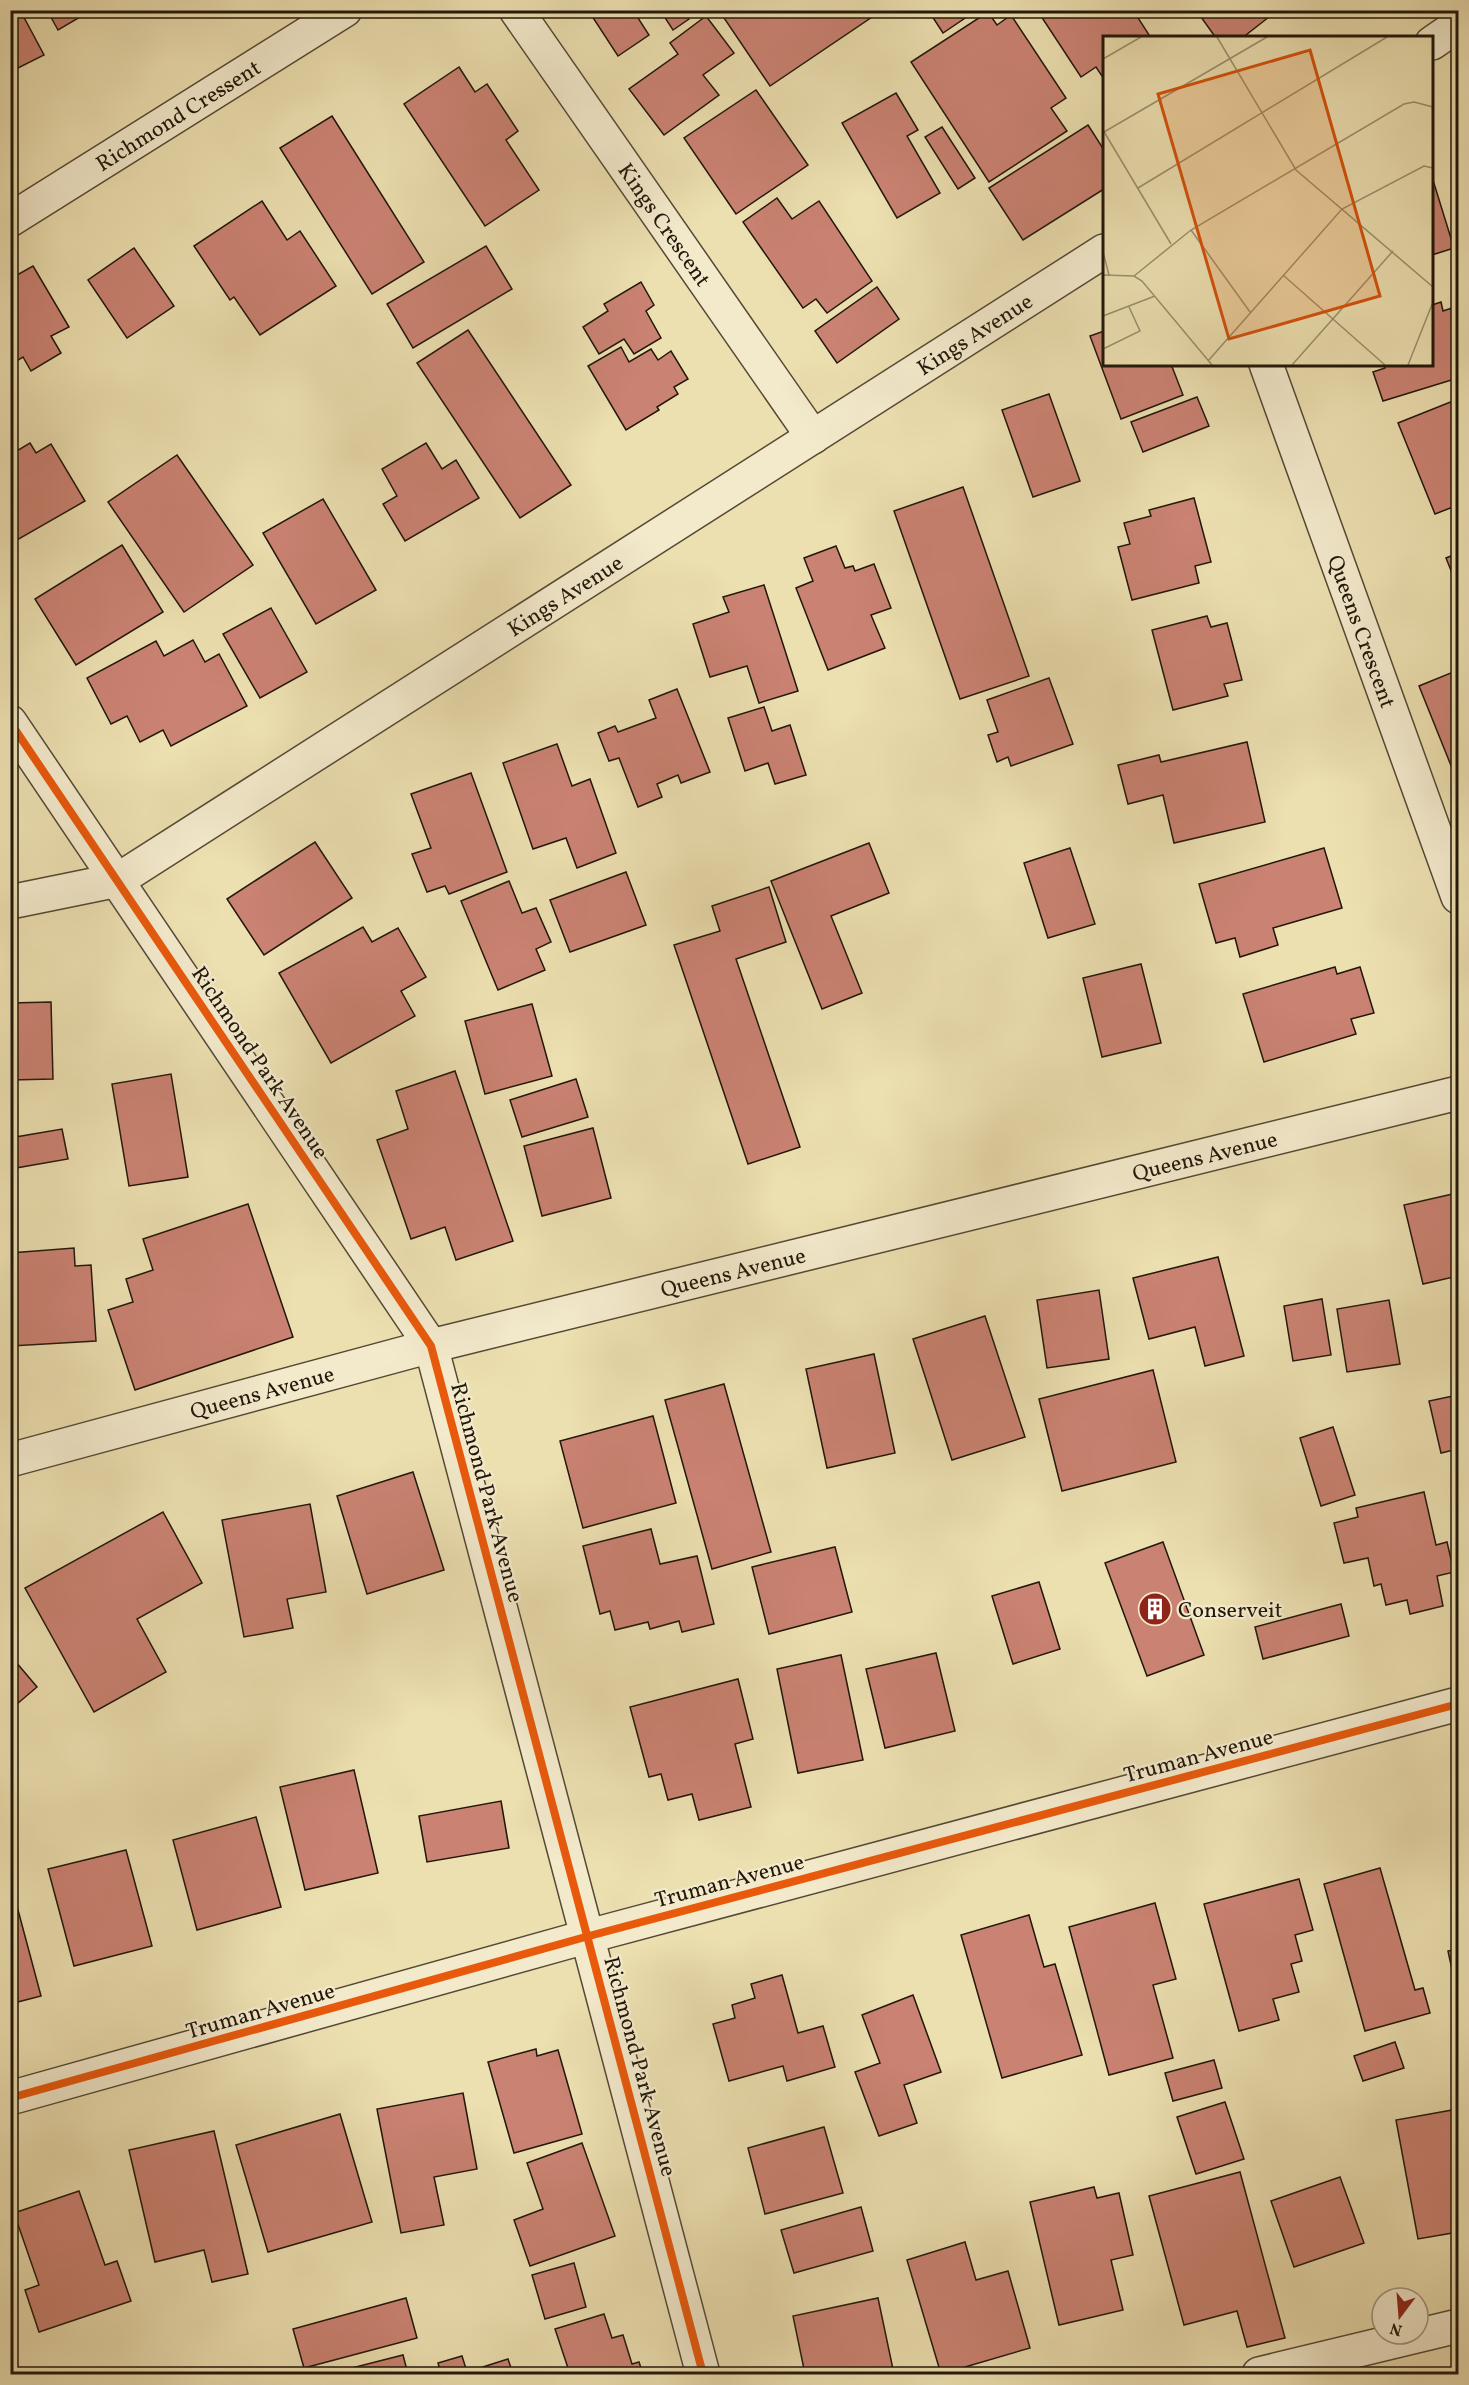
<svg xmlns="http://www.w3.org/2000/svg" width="1469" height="2385" font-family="Vollkorn,serif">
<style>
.building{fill:#ca8272;stroke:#21170a;stroke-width:1.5}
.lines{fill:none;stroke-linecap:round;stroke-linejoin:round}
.minor-casing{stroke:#544934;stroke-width:36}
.minor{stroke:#f3eacc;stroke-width:33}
.cycleway-casing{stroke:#f3eacc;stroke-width:11}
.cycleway{stroke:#e8590c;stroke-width:8}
.labels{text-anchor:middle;stroke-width:4.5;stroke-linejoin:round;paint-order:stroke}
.street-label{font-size:22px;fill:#21170a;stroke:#f3eacc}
.poi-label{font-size:22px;fill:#21170a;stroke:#f3eacc;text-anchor:start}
.inset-road{fill:none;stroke:#9b8f6e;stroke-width:1.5}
.view{fill:#d4520c;fill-opacity:0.15;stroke:#d4520c;stroke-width:3}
.inset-edge{fill:none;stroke:#21170a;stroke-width:3}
</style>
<rect width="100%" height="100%" fill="#ecdfb0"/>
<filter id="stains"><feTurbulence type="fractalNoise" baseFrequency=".00333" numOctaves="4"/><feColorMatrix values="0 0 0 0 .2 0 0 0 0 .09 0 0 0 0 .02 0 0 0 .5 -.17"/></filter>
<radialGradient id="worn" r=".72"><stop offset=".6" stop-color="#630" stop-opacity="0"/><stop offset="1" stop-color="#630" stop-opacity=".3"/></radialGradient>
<g class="building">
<path d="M10,10H20L44,55L10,72Z"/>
<path d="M47,10H92L58,30Z"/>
<path d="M588,10H649L638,18L649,35L618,56Z"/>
<path d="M660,10H684L689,19L673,30Z"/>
<path d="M729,10H867L872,17L770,86L722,15Z"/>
<path d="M928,10H977L943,33Z"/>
<path d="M1037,10H1133L1151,38H1104V79L1096,67L1081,77Z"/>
<path d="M1196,10H1278L1242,38H1216Z"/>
<path d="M988,12L997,25L1011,15L1066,98L1051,108L1067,131L989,182L911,62Z"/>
<path d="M706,16L734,53L703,75L719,95L664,135L629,89L678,54L670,43Z"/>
<path d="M459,67L475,92L487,84L518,131L506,140L539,190L485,226L404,104Z"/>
<path d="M756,90L808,165L736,214L684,138Z"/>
<path d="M896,93L918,130L907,136L940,193L897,218L842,123Z"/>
<path d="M332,116L424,262L372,294L280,148Z"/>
<path d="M1088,125L1104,150V189L1023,240L989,188Z"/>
<path d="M942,127L975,178L958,189L925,137Z"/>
<path d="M1432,177L1454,248L1432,255Z"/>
<path d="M777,198L792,219L819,201L872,281L827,313L816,299L803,308L743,222Z"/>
<path d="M262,201L287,240L300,231L336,286L260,335L234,297L230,300L194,246Z"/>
<path d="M486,246L512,289L413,348L387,304Z"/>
<path d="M134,248L174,306L127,338L88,280Z"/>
<path d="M33,266L69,327L51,336L61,353L31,371L23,357L10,365V279Z"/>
<path d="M641,282L654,305L646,311L661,338L634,354L624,339L599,354L583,327L608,311L604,304Z"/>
<path d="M877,287L899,319L837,363L815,331Z"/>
<path d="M1441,302L1443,311L1458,306V358L1452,361L1458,378L1383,401L1373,372L1385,368L1384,364H1432V305Z"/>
<path d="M468,330L571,485L520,518L417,363Z"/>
<path d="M1104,331V364H1171L1183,395L1121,419L1090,336Z"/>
<path d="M621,347L629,362L651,349L658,360L671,351L688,379L674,387L678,394L657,407L659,410L626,430L588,366Z"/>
<path d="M1049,394L1080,481L1033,497L1002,410Z"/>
<path d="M1197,397L1209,426L1143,452L1131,422Z"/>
<path d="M1453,401L1458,416V505L1435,514L1398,423Z"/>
<path d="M30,443L36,453L51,444L85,501L10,544V455Z"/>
<path d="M426,443L442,469L456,460L479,498L405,541L383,504L397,496L382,469Z"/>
<path d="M177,455L253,565L184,612L108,502Z"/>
<path d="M963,487L1029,676L960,699L894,511Z"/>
<path d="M1194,498L1211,562L1195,566L1199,583L1132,600L1118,547L1130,544L1124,523L1151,516L1149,510Z"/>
<path d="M323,499L376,590L316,624L263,533Z"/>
<path d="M122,545L163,612L76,665L35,599Z"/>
<path d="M836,546L845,568L853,566L855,571L874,564L891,608L871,615L885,648L828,670L796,588L813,581L804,558Z"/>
<path d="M1458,553V588L1446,558Z"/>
<path d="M764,585L798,691L759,703L747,666L710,677L693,624L729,612L723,597Z"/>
<path d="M271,608L307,672L260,698L223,634Z"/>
<path d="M1207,616L1211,627L1227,623L1242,680L1224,684L1228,696L1173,710L1152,630Z"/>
<path d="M193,640L205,662L219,654L247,706L171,746L163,730L140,742L127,716L111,724L87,678L156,641L164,656Z"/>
<path d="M1458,670V777L1456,778L1419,686Z"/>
<path d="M1049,678L1073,744L1011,766L1008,757L997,762L988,735L998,732L987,700Z"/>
<path d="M677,689L710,772L681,783L678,775L657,784L662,797L638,807L619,758L609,761L598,733L615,726L618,732L656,718L649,700Z"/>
<path d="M764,707L772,731L790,725L806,775L775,784L768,763L745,771L728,718Z"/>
<path d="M1247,742L1265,822L1174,843L1163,795L1128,804L1118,765L1159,755L1161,762Z"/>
<path d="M557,744L572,786L590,779L616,853L577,868L566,838L533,849L503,763Z"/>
<path d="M471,773L507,872L449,894L445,886L427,892L412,854L431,848L411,794Z"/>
<path d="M315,842L352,898L264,955L227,899Z"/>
<path d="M869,843L889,893L831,916L862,993L822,1009L771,881Z"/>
<path d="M1070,848L1095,924L1048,938L1024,863Z"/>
<path d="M1324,848L1342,908L1273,928L1278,945L1240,957L1235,938L1216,943L1199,884Z"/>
<path d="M626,872L646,925L570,952L550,900Z"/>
<path d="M509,881L522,913L536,908L551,942L536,949L545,970L498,990L461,901Z"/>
<path d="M769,887L786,942L736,959L800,1147L748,1164L674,945L720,931L712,906Z"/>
<path d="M363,927L372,942L398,928L426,977L401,991L415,1016L331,1063L279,973Z"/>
<path d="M1141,964L1161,1043L1102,1057L1083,978Z"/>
<path d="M1335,967L1337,974L1360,967L1374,1013L1351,1019L1356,1034L1264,1062L1243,994Z"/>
<path d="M51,1002L53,1079L10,1080V1003Z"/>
<path d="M532,1004L552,1076L485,1094L465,1021Z"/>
<path d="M455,1071L513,1241L456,1260L445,1227L411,1239L377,1140L408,1129L396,1091Z"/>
<path d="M171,1074L188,1177L129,1186L112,1084Z"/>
<path d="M576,1079L588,1117L522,1137L510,1100Z"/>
<path d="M593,1128L611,1198L542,1216L524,1146Z"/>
<path d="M62,1129L68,1159L10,1169V1138Z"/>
<path d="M1457,1193L1458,1276L1423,1284L1404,1205Z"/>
<path d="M248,1204L293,1337L135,1390L108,1310L133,1302L126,1279L153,1270L143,1239Z"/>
<path d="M74,1248L75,1266L91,1265L96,1341L11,1346L10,1253Z"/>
<path d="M1218,1257L1244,1356L1205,1366L1195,1327L1149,1339L1133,1278Z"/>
<path d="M1099,1290L1109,1359L1047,1368L1037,1300Z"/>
<path d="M1322,1299L1331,1355L1293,1361L1284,1306Z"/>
<path d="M1389,1300L1400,1364L1347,1372L1337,1309Z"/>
<path d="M985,1316L1025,1437L952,1460L913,1339Z"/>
<path d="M874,1354L895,1453L827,1468L806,1369Z"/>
<path d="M1153,1370L1176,1462L1062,1491L1039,1399Z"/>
<path d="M724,1384L771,1552L712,1569L665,1400Z"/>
<path d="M1458,1395V1449L1441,1453L1429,1401Z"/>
<path d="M653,1416L676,1503L583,1528L560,1441Z"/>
<path d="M1333,1427L1355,1495L1321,1506L1300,1438Z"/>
<path d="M413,1472L444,1570L367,1594L337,1496Z"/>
<path d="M1424,1492L1436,1545L1447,1542L1454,1572L1437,1576L1443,1606L1410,1614L1407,1600L1386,1605L1381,1584L1374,1586L1368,1558L1344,1563L1334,1523L1358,1517L1356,1508Z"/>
<path d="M310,1504L326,1592L287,1599L293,1628L244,1637L222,1520Z"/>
<path d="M163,1512L202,1583L137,1619L166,1672L94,1712L25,1588Z"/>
<path d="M651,1529L660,1564L697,1556L714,1624L682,1632L679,1621L650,1629L648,1622L615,1630L610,1611L600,1614L583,1546Z"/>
<path d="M1163,1542L1204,1655L1147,1676L1105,1563Z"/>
<path d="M835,1547L852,1612L769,1634L752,1567Z"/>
<path d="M1039,1582L1060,1649L1013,1664L992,1596Z"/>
<path d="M1341,1604L1349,1636L1263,1659L1255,1627Z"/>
<path d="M936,1653L955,1731L885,1748L866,1669Z"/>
<path d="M10,1655L37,1687L10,1710Z"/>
<path d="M841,1655L863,1760L798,1773L777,1669Z"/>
<path d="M738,1679L753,1739L735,1744L751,1807L699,1820L692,1794L668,1800L661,1774L649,1777L630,1707Z"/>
<path d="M354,1770L378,1873L305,1890L280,1787Z"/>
<path d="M501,1801L509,1848L427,1862L419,1816Z"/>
<path d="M256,1817L281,1907L197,1930L173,1840Z"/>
<path d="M126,1850L152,1946L74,1966L48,1869Z"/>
<path d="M1380,1868L1415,1990L1423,1988L1430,2013L1365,2031L1324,1884Z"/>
<path d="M1299,1879L1313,1930L1295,1935L1302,1961L1291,1964L1299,1992L1273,1999L1279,2020L1239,2031L1204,1904Z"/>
<path d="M10,1880L41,1996L10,2004Z"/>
<path d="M1155,1903L1176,1979L1153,1985L1173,2058L1109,2075L1069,1927Z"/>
<path d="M1029,1915L1044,1967L1055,1964L1082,2055L1002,2078L961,1935Z"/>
<path d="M1458,1949V1997L1448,1951Z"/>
<path d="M782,1975L798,2033L823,2026L835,2067L787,2081L783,2066L729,2081L713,2024L735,2018L732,2005L755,1998L751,1984Z"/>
<path d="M913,1995L941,2072L904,2085L917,2123L879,2136L855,2072L880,2063L862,2015Z"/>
<path d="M1395,2042L1404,2068L1363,2081L1354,2056Z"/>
<path d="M536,2049L537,2056L558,2050L582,2134L514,2153L488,2062Z"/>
<path d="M1214,2060L1222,2088L1173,2101L1165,2073Z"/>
<path d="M463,2093L477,2169L434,2177L444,2225L401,2233L377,2109Z"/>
<path d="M1225,2102L1244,2159L1196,2174L1177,2117Z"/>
<path d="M1458,2109V2232L1418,2239L1396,2120Z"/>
<path d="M340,2114L372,2222L268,2252L236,2145Z"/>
<path d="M824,2127L843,2193L765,2214L748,2148Z"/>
<path d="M214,2131L248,2274L212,2282L204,2250L155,2262L129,2150Z"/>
<path d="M582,2143L615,2236L530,2266L514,2220L543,2209L527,2163Z"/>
<path d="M1240,2172L1285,2338L1247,2347L1237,2311L1184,2325L1149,2196Z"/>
<path d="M1340,2177L1364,2243L1294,2267L1271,2201Z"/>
<path d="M1094,2187L1097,2198L1119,2193L1133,2255L1111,2260L1123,2310L1059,2325L1030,2202Z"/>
<path d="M79,2191L105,2265L117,2261L131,2301L39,2332L25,2290L39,2285L14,2213Z"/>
<path d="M861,2207L873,2251L794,2273L781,2230Z"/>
<path d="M965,2242L976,2280L1008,2271L1030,2348L941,2374L907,2260Z"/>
<path d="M574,2263L586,2307L545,2319L532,2275Z"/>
<path d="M406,2298L417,2338L304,2368L293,2329Z"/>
<path d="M878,2298L894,2374H805L793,2316Z"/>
<path d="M604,2314L612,2338L623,2335L632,2364L639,2362L643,2374H570L555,2329Z"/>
<path d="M403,2355L408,2374H332V2373Z"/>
<path d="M462,2356L467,2372L508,2359L513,2374H441L438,2363Z"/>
</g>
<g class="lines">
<g class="minor-casing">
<g id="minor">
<path id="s1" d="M516,10L813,437"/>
<path d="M1432,43L1458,25"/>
<path id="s2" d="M10,220L345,10"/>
<path id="s3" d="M1266,364L1458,897"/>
<path d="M10,722L431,1346L703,2374"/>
<path id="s4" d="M10,902L118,880L1104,251"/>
<path id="s5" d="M10,1460L431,1346L1458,1093"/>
<path d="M10,2098L589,1936L1458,1704"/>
<path d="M1259,2374L1458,2326"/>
</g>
</g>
<use href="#minor" class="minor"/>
<g class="cycleway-casing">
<g id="cycleway">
<path d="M10,722L431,1346L703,2374"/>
<path d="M10,2098L589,1936L1458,1704"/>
</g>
</g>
<use href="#cycleway" class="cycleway"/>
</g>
<defs>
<g id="building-disc" transform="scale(1.725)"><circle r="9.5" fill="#8f2418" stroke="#f3eacc"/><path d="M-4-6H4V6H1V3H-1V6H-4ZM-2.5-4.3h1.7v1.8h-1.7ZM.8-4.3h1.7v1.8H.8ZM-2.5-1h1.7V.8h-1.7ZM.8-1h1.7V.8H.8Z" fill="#fff"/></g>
</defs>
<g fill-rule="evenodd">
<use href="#building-disc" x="1155" y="1609"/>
</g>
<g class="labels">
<g class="street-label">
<text dy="8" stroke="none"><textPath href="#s2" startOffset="198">Richmond Cressent</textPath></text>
<text dy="8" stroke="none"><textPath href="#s1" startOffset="261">Kings Crescent</textPath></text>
<text dy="8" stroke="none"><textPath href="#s4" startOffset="1126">Kings Avenue</textPath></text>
<text dy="8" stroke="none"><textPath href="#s4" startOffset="640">Kings Avenue</textPath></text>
<text dy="8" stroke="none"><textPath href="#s3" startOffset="284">Queens Crescent</textPath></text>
<text transform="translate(261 1062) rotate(56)" y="8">Richmond Park Avenue</text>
<text dy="8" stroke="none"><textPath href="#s5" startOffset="1233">Queens Avenue</textPath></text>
<text dy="8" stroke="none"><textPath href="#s5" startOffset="747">Queens Avenue</textPath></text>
<text dy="8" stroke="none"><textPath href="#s5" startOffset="261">Queens Avenue</textPath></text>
<text transform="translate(488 1492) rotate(75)" y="8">Richmond Park Avenue</text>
<text transform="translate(1198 1755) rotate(-15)" y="8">Truman Avenue</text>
<text transform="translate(729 1880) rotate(-15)" y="8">Truman Avenue</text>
<text transform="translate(260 2010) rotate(-16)" y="8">Truman Avenue</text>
<text transform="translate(641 2066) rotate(75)" y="8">Richmond Park Avenue</text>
</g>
<g class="poi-label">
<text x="1178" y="1617">Conserveit</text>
</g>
</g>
<g transform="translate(1103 36)">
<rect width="330" height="330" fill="#ecdfb0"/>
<path class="inset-road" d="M114,1L193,134L330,251M0,23L38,1M0,94L68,208M1,96L164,1M35,152L284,1M88,194L147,276M0,216L6,239M0,239L31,240L39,245L109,329M180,239L282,329M31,240L88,194L301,68L311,66L330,71M0,280L52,260M0,313L37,295L26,271M105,325L239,173L321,130L330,132M189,329L290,215M305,329L330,266"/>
<path class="view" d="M207,14L277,260L126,303L55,58Z"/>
<rect width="330" height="330" class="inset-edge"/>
</g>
<rect width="1469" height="2385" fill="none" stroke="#ecdfb0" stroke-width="36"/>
<rect x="12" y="12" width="1445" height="2361" fill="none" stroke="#21170a" stroke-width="3"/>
<rect x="18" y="18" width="1433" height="2349" fill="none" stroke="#21170a" stroke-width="1.5"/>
<g transform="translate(1400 2316) rotate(196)"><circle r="28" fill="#f3eacc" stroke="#9f967e" stroke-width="1.5"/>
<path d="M0-4.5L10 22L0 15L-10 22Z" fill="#8f2418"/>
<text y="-9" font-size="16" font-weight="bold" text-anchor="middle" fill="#21170a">N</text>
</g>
<rect width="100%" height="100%" filter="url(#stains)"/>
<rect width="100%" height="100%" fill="url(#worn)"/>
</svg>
